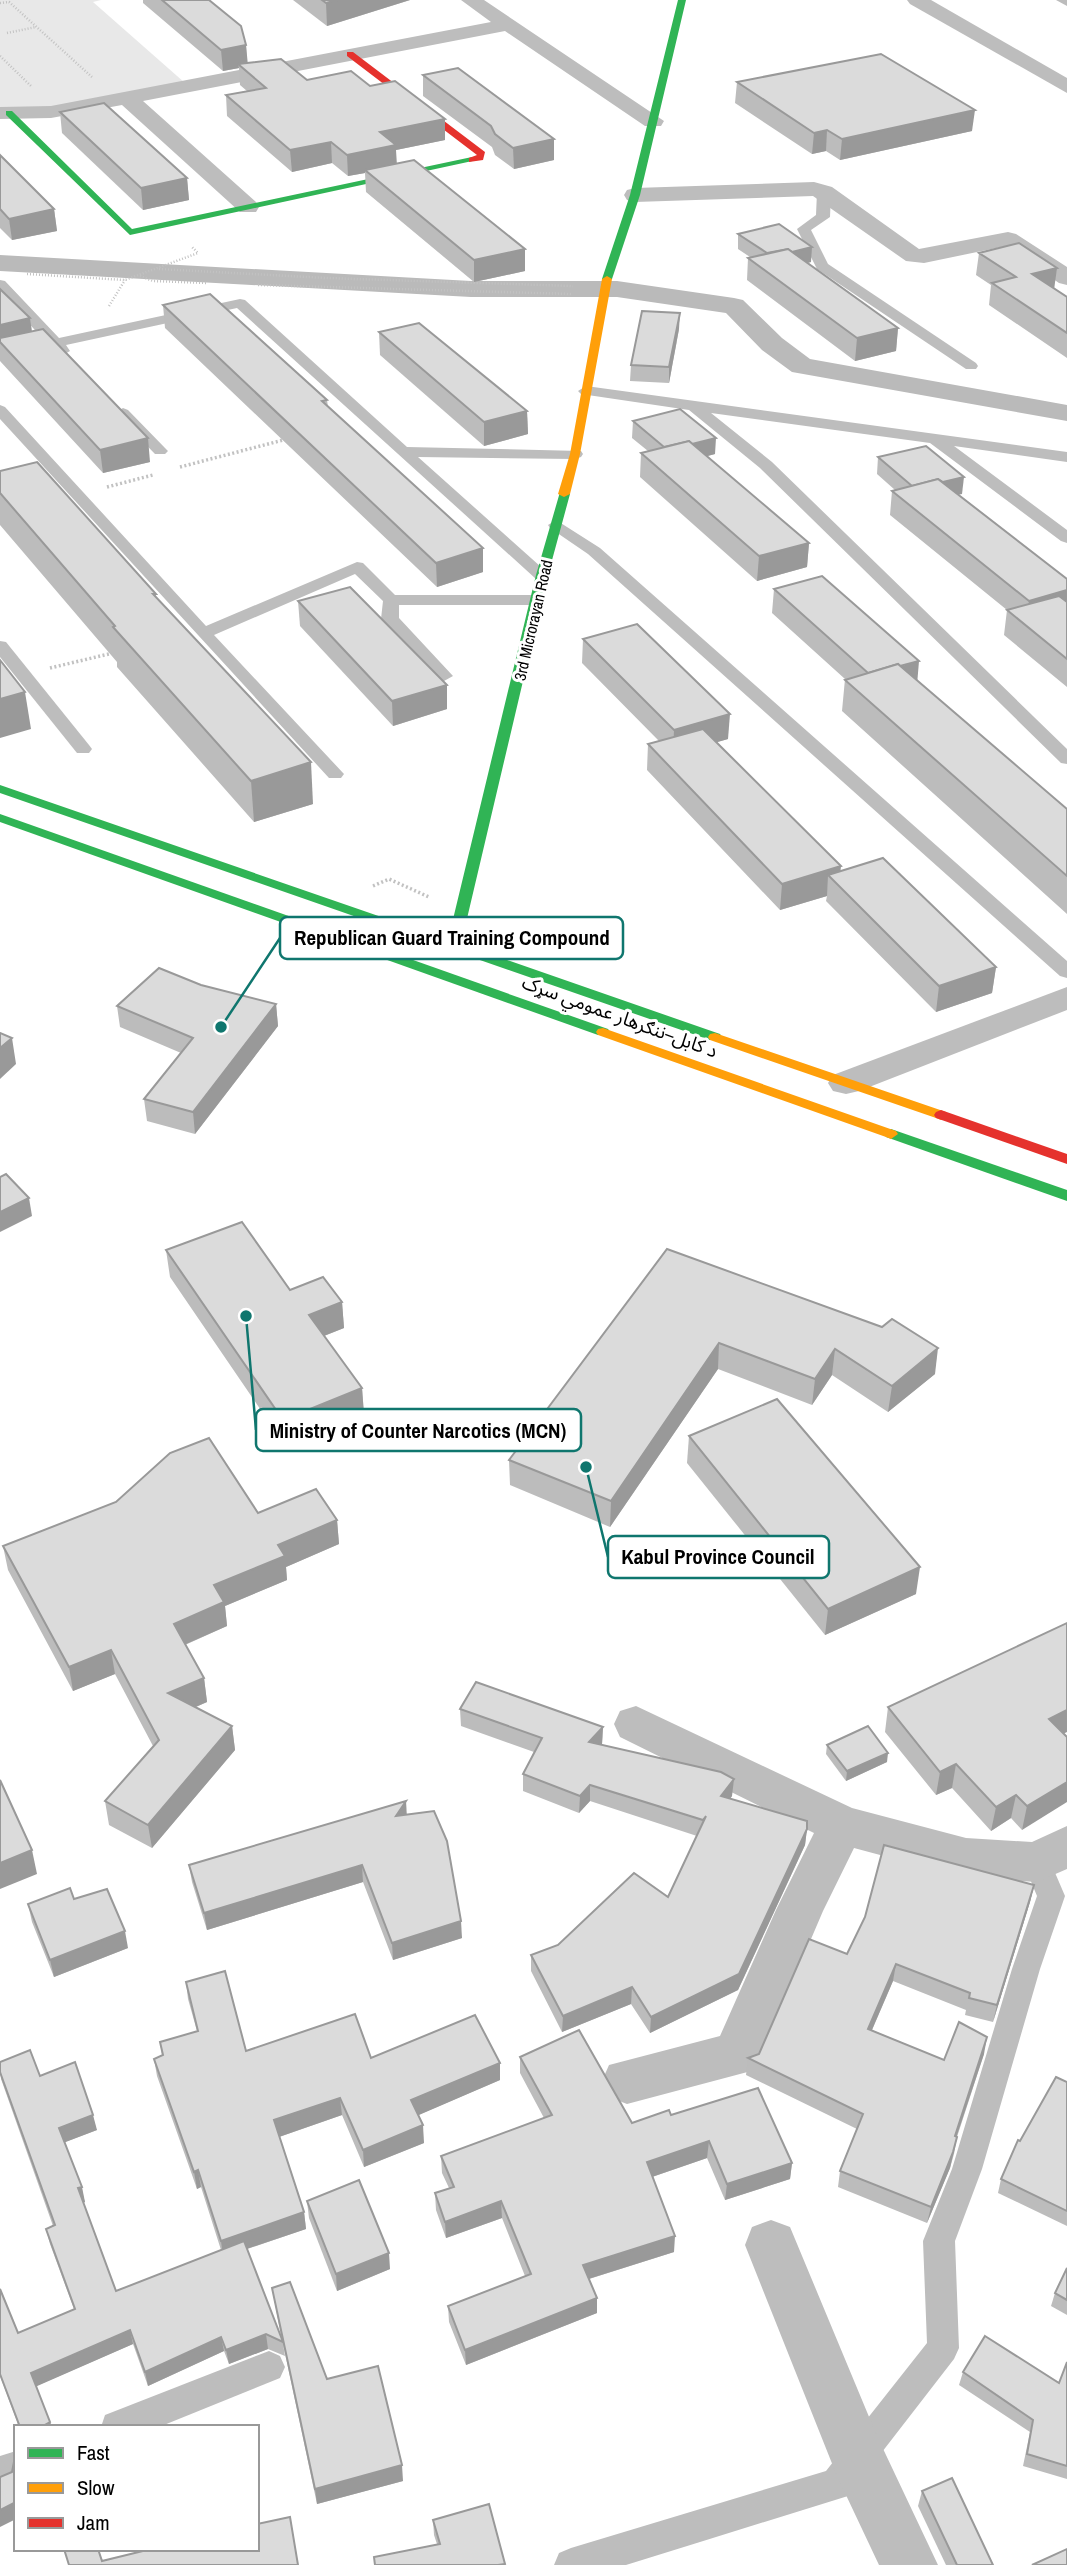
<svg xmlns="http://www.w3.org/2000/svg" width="1067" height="2565" font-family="'Archivo Narrow','Noto Sans Arabic',sans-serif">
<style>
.green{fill:#e8e8e8}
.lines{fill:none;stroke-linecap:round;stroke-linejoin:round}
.canal{fill:#bababa;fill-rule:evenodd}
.path-far1{stroke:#c2c2c2;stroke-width:2.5;stroke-dasharray:1 2;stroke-linecap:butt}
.path{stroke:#c2c2c2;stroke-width:3.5;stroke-dasharray:2 2.5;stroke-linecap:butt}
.lane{fill:#bdbdbd;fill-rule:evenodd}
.street{fill:#bdbdbd;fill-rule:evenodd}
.fast{fill:#30b455;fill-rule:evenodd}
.slow{fill:#ff9f0a;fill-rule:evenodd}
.jam{fill:#e5322d;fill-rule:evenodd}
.wall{fill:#bcbcbc}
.shaded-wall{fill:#999}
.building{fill:#dbdbdb;stroke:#999;stroke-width:2}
.labels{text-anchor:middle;stroke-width:6;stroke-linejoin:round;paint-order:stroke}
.far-street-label{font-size:16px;fill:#000;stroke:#fff}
.street-label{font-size:19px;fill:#000;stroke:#fff}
.leader{fill:none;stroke:#0f766e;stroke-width:2.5}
.callout-dot{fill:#0f766e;stroke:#fff;stroke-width:2.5}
.callout{fill:#fff;stroke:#0f766e;stroke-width:2.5}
.callout-label{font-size:21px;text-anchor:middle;font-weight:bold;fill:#000}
</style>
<rect width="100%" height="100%" fill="#fff"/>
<path class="green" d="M0,0H101L93,2L185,83L45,109L0,111Z"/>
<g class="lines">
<path class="canal" d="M0,255L471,281H617L734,298L743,300L782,338L810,359L1067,405V421L792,372L762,350L726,313L617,297H471L0,271Z"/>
<g class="path-far1">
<path d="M0,3L9,2L92,77"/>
<path d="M7,33L36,27"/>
<path d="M0,56L31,86"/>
<path d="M159,269L326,278L573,286"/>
<path d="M27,274L125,280L198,253L192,247"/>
<path d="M140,276L153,281L208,283"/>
<path d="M258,285L571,294"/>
<path d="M109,306L125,280"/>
</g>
<g class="path">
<path d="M180,467L287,439"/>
<path d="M107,487L153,475"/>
<path d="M50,668L113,653"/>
<path d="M373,886L389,879L429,897"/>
</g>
<g class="lane">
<path d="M824,188L831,192L830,217L811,230L828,264L976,363L978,366L976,369H966L817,269L797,229L816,215L817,192Z"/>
<path d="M0,280L5,281L59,338L240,299L245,300L407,447L581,451L583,454L581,457L575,459L418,457L550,575L542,580L536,579L237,308L66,345L70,351L63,355L52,348L0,359V351L45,341L0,292Z"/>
<path d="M586,386L1067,452V462L954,446L1067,530V543L1061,541L930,443L711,413L772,462L1067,749V764L1061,763L760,468L689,410L581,394L578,391Z"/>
<path d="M0,405L5,407L206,626L357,562L363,563L395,595H538L546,600L538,605H399V618L453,676L444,681L438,680L384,623L381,619L383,601L355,574L214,635L344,774L341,778H329L0,419Z"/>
<path d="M123,408L128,410L165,448L168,451L165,454H155L118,416L115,413Z"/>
<path d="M556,520L600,548L1067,961V978L1060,976L588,554L550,528L548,525Z"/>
<path d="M0,641L6,642L89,745L92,749L89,753H77L0,657Z"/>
<path d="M1037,1850L1047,1854L1065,1896L1040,1969L982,2169L955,2241L959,2348L954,2359L848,2496L626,2565H554L559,2553L571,2548L826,2471L927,2343L923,2241L952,2169L1012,1969L1037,1896L1023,1862L1027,1854Z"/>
<path d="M269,2351L280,2356L285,2367L280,2378L159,2427H101L105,2415Z"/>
<path d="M16,2451V2484L0,2490V2456Z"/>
</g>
<g class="street">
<path d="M461,0H484L664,121L661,126H645L505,31L143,101L256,202L259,207L256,212H240L122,105L51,118L0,119V107L51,106L491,22Z"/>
<path d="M907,0H931L1067,78V93L910,4Z"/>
<path d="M814,182L832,187L919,249L1008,232L1016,234L1067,267V285L1059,283L1006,246L924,263L906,261L813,196L635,202L627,200L624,195L627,190L635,188Z"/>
<path d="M1067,987V1010L859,1091L846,1094L833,1091L828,1083L833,1075Z"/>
<path d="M636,1706L852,1808L966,1838L1032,1842L1067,1826V1869L1037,1882L966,1878L854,1848L823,1911L755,2070L627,2104L609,2097L602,2081L609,2065L720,2036L776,1910L814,1833L620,1737L614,1724L620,1711Z"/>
<path d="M771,2220L790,2227L877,2436L938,2565H879L837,2476L745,2245L752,2227Z"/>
</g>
<g class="fast">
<path d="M678,0H686L640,195L612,279L604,281L602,279L630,195Z"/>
<path d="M6,111H12L132,229L472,157L477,160L130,235L6,115Z"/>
<path d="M560,492L570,494L548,575L461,944L720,1034L722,1037L720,1040H710L0,793V785L448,940L536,575Z"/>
<path d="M0,814L608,1029L610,1032L608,1035H598L0,822Z"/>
<path d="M891,1129L1067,1190V1201L886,1137L884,1134Z"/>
</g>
<g class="slow">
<path d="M607,276L612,279L580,454L570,494L564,497L558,494L570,454L602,279Z"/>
<path d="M603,1028L896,1131L898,1134L891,1139L886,1137L598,1035L596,1032L598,1029Z"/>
<path d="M715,1033L946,1112L948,1115L941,1120L936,1118L710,1040L708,1037L710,1034Z"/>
</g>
<g class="jam">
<path d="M347,52H353L485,152L483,160L469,162V158L477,155L347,56Z"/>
<path d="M941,1110L1067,1154V1164L936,1118L934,1115L936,1112Z"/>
</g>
</g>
<g class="wall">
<path d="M143,0H209L246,45L247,63L307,80L370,86L445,119V140L396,150V164L525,271L474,282L366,192L365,173L348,176L332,163L292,172L227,116L226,95L247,91L240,85L239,68L223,71L143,3Z"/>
<path d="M293,0H410L327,26Z"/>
<path d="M1056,0H1067V6Z"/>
<path d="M423,75L554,160L514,169L495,155L492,147L423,96Z"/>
<path d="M737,82L972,131L840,160L826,151L812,154L735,103Z"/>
<path d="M60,112L187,178L189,200L143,210L62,133Z"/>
<path d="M0,155L54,209L57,231L12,240L0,228Z"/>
<path d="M738,234L811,262L807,263L898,328L896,351L855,361L747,280L748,258L750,257L738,249Z"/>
<path d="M979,253L1054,288L1067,297V358L989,305L991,285L976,275Z"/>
<path d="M0,289L30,318L32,332L150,462L103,473L0,361Z"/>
<path d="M163,305L327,400L328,407L483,572L437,587L165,328Z"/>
<path d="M679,329L669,383L630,381L631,365Z"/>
<path d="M379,332L527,411L528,434L484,446L380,355Z"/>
<path d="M633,421L715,454L707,456L809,543L807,567L757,581L640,477L641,453L648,451L632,438Z"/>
<path d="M878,457L962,494H958L1067,579V687L1004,635L1007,610L890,515L892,491L895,490L877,474Z"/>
<path d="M0,471L156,594V597L313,804L254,822L117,667V662L0,525Z"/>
<path d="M774,589L917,681L1067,809V914L842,711L845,679L772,613Z"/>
<path d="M298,601L447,685V709L393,726L300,626Z"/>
<path d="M583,639L728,739L717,742L841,872L996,967L992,993L936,1012L826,901L827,896L780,910L647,770L648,744L659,741L582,663Z"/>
<path d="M201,985L276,1004L278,1026L195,1134L147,1121L144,1099L181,1053L120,1027L117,1006Z"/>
<path d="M667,1249L935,1374L888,1412L832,1375L812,1405L718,1369L610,1527L510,1485L509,1460Z"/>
<path d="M166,1250L290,1290L342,1302L344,1328L324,1336L362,1388L364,1415L286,1447L170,1277Z"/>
<path d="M689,1436L916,1594L825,1635L687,1463Z"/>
<path d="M258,1513L337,1520L339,1544L286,1567L287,1580L225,1606L227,1626L185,1645L204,1678L207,1702L196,1707L232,1726L235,1750L152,1848L109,1825L105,1801L153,1746L115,1674L73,1691L8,1570L3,1546Z"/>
<path d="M888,1707L1064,1733L1022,1830L1011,1818L991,1831L952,1788L936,1795L885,1732Z"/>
<path d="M460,1709L603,1727L602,1744L601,1745L732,1796L730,1799L807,1829L805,1845L738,1990L650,2033L631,2004L562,2032L531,1971V1955L558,1945L668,1897L697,1836L590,1801L579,1813L523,1791V1774L534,1752L461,1726Z"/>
<path d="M827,1745L887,1762L846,1781L826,1754Z"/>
<path d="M407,1815L462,1938L393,1960L363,1882L207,1930L192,1882L189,1865Z"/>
<path d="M1034,1885L1030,1902L993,2022L965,2015L966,2010L893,1981L872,2030L944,2060L984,2054L957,2137L954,2154L950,2168L927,2223L838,2187L840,2171L857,2129L746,2075L748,2058L759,2054L847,1954Z"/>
<path d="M74,1899L128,1948L54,1977L32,1922L28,1904Z"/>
<path d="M186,1982L246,2051L371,2058L500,2080L418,2115L424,2143L364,2167L342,2115L279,2137L304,2212L306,2229L247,2249L282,2341L272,2288L327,2379L403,2481L317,2504L283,2344L285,2356L268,2349L229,2364L224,2351L148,2386L133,2344L36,2386L52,2427H19L0,2376V2289L18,2333L74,2309L50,2244L46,2229L53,2226L1,2079L0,2062L40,2076L97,2130L65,2142L85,2202L83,2203L116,2291L221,2250L201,2187L197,2189L157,2076L154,2059L162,2055L160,2042L197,2031L188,1999Z"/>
<path d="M520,2057L632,2123L671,2115L792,2163L790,2179L725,2200L707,2158L652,2177L674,2252L589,2279L597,2313L466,2365L449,2322L448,2306L525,2276L502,2218L446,2238L436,2210L435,2193L449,2188L442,2173L441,2156L544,2118L520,2073Z"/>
<path d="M1067,2082V2226L998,2193L1001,2179L1020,2141Z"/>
<path d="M307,2201L390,2269L337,2291L309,2218Z"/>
<path d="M1067,2268V2315L1051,2306L1055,2293Z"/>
<path d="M1067,2362V2479L1023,2466L1030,2432L959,2385L963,2372L1059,2383Z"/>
<path d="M922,2491L993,2565H946L918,2506Z"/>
<path d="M489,2504L505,2565H375L437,2544L434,2535L433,2520Z"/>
</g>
<g class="shaded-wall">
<path d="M337,0H410L327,26L326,3Z"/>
<path d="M246,45L248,66L238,64L239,68L223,71L221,50Z"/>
<path d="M975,110L972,131L840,160L842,139Z"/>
<path d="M445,119V140L396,150L397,166L365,170V173L348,176L347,155L380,132Z"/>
<path d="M827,130L826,151L812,154L814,133Z"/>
<path d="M554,139V160L514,169L513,148Z"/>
<path d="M331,142L332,163L292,172L290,150Z"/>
<path d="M187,178L189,200L143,210L141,188Z"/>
<path d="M54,209L57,231L12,240L9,219Z"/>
<path d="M812,247L811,262L772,272V257Z"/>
<path d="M525,249V271L474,282V260Z"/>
<path d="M1057,268L1054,290L1032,274Z"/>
<path d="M680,313L679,329L669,383V367Z"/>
<path d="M30,318L33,341L0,342V325Z"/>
<path d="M898,328L896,351L855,361L857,338Z"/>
<path d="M527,411L528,434L484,446V422Z"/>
<path d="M148,438L150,462L103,473L100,450Z"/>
<path d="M716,438L715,454L667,467L668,450Z"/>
<path d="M964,477L962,494L913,505L915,489Z"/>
<path d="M809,543L807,567L757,581L759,556Z"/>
<path d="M483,548V572L437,587L436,563Z"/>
<path d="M1067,590V613L1025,625L1029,601Z"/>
<path d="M919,661L917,685L870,675Z"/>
<path d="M447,685V709L393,726L392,701Z"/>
<path d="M25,692L31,729L0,738V699Z"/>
<path d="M730,714L728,739L673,755L674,730Z"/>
<path d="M311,762L313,804L254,822L251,781Z"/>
<path d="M841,866L839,886L828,875L827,896L780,910L782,884Z"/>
<path d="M996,967L992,993L936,1012L939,986Z"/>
<path d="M276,1004L278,1026L195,1134L193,1112Z"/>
<path d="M12,1038L16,1064L0,1079V1048Z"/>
<path d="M29,1198L32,1216L0,1232V1212Z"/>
<path d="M342,1302L344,1328L311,1341L309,1315Z"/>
<path d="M719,1343L718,1369L610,1527L611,1501Z"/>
<path d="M938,1348L935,1374L888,1412L892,1386Z"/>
<path d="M835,1349L832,1375L812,1405L815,1379Z"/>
<path d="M362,1388L364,1415L286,1447L283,1420Z"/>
<path d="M337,1520L339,1544L286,1567L287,1580L225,1606L227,1626L177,1648L174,1624L214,1585L278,1545Z"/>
<path d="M920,1567L916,1594L825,1635L828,1609Z"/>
<path d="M111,1650L115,1674L73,1691L69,1667Z"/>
<path d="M204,1678L207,1702L172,1717L168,1693Z"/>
<path d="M1067,1710V1732L1044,1743L1049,1719Z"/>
<path d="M232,1726L235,1750L152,1848L148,1825Z"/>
<path d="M603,1727L602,1744L589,1759V1742Z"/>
<path d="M888,1753L887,1762L846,1781L847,1771Z"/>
<path d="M956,1764L952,1788L936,1795L940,1772Z"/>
<path d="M734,1779L732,1796L719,1813L721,1796Z"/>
<path d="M1067,1782V1802L1022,1830L1027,1806Z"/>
<path d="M590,1785V1801L579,1813L580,1796Z"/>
<path d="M1016,1795L1011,1818L991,1831L996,1807Z"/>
<path d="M406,1801L407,1818L396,1816Z"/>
<path d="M807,1829L805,1845L738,1990L650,2033L651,2017Z"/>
<path d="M32,1850L37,1874L0,1889V1863Z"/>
<path d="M362,1865L363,1882L207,1930L204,1913Z"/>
<path d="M1034,1885L1030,1902L993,2022L997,2005Z"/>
<path d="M461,1921L462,1938L393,1960L392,1943Z"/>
<path d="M125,1931L128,1948L54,1977L50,1960Z"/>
<path d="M896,1964L893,1981L865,2046L868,2029Z"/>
<path d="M632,1987L631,2004L562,2032L563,2016Z"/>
<path d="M987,2037L984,2054L951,2153L955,2136Z"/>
<path d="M500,2063V2080L412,2118L411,2100Z"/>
<path d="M340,2098L342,2115L276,2138L274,2120Z"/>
<path d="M93,2115L97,2130L63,2143L59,2128Z"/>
<path d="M423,2125L424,2143L364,2167L363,2150Z"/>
<path d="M957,2137L950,2168L927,2223L931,2207Z"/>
<path d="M709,2141L707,2158L646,2179L647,2162Z"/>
<path d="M792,2163L790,2179L725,2200L727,2184Z"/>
<path d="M198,2170L201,2187L197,2189L194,2172Z"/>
<path d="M82,2187L85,2202L82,2203L78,2188Z"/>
<path d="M501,2201L502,2218L446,2238L445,2222Z"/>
<path d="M304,2212L306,2229L223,2257L221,2241Z"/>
<path d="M675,2236L674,2252L582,2281L583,2265Z"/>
<path d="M389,2253L390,2269L337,2291L336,2274Z"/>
<path d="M597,2298V2313L466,2365L465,2350Z"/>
<path d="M130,2330L133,2344L35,2387L31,2373Z"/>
<path d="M266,2334L268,2349L229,2364L226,2350Z"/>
<path d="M221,2337L224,2351L148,2386L145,2372Z"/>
<path d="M50,2422L52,2427H41Z"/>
<path d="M402,2465L403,2481L317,2504L315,2489Z"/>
<path d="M16,2502V2519L0,2527V2510Z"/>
</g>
<g class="building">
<path d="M162,0H209L241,26L246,45L221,50Z"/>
<path d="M322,0H337L326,3Z"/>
<path d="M881,54L975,110L842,139L827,130L814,133L737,82Z"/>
<path d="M281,59L307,80L351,71L370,86L395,81L445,119L380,132L396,145L347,155L331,142L290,150L226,95L266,88L238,64Z"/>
<path d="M458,68L554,139L513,148L495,134L491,126L423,75Z"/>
<path d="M104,103L187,178L141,188L60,112Z"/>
<path d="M0,155L54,209L9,219L0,209Z"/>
<path d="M414,160L525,249L474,260L365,170Z"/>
<path d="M779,224L812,247L792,252L788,249L767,253L738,234Z"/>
<path d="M1019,243L1057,268L1032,274L1067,297V333L992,283L1016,277L979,253Z"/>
<path d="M788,249L898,328L857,338L748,258Z"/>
<path d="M0,289L30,318L0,325Z"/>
<path d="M210,294L327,400L322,401L483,548L436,563L163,305Z"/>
<path d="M642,311L680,313L669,367L631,365Z"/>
<path d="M419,323L527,411L484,422L379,332Z"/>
<path d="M43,329L148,438L100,450L0,342V338Z"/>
<path d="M680,409L716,438L692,444L689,441L664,447L633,421Z"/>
<path d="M689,441L809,543L759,556L641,453Z"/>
<path d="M926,446L964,477L943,482L938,479L912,486L878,457Z"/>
<path d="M37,462L156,594H153L311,762L251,781L113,627L115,626L0,493V471Z"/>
<path d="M938,479L1067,579V590L1029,601L892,491Z"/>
<path d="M822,576L919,661L900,666L898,664L868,673L774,589Z"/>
<path d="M350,587L447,685L392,701L298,601Z"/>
<path d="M1059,596L1067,602V659L1007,610Z"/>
<path d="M637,624L730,714L674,730L583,639Z"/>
<path d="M0,660L25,692L0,699Z"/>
<path d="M898,664L1067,809V876L845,680Z"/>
<path d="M703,729L841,866L782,884L648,744Z"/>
<path d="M883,858L996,967L939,986L828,875Z"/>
<path d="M159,968L201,985L276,1004L193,1112L144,1099L193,1038L117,1006Z"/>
<path d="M0,1033L12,1038L0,1048Z"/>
<path d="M6,1174L29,1198L0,1212V1177Z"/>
<path d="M242,1222L290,1290L323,1277L342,1302L309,1315L362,1388L283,1420L166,1250Z"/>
<path d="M667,1249L882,1327L892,1319L938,1348L892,1386L835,1349L815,1379L719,1343L611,1501L509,1460Z"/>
<path d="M777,1399L920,1567L828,1609L689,1436Z"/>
<path d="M209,1438L258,1513L316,1489L337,1520L278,1545L285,1556L214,1585L224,1602L174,1624L204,1678L168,1693L232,1726L148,1825L105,1801L159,1740L111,1650L69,1667L3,1546L116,1502L170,1453Z"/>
<path d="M1067,1623V1710L1049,1719L1067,1737V1782L1027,1806L1016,1795L996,1807L956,1764L940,1772L888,1707Z"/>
<path d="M476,1682L603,1727L589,1742L721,1772L734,1779L721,1796L807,1821V1829L739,1974L651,2017L632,1987L563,2016L531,1955L558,1945L634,1873L668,1897L706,1816L703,1820L590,1785L580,1796L523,1774L542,1738L460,1709Z"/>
<path d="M868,1726L888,1753L847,1771L827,1745Z"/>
<path d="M0,1780L32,1850L0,1863Z"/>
<path d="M406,1801L396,1816L434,1811L447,1841L461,1921L392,1943L362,1865L204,1913L189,1865Z"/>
<path d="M884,1845L1034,1885L997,2005L969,1998L970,1993L896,1964L868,2029L944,2060L959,2022L987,2037L955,2136L957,2137L953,2152L931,2207L840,2171L863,2114L748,2058L759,2054L809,1939L847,1954L865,1917Z"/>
<path d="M70,1888L74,1899L107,1889L125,1931L50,1960L28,1904Z"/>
<path d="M225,1971L246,2051L355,2014L371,2058L475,2015L500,2063L411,2100L423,2125L363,2150L340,2098L274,2120L304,2212L221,2241L198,2170L194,2172L154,2059L163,2055L160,2042L198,2031L186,1982Z"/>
<path d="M579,2030L632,2123L669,2110L671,2115L758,2088L792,2163L727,2184L709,2141L647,2162L675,2236L583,2265L597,2298L465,2350L448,2306L531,2274L501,2201L445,2222L435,2193L454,2187L441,2156L552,2115L520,2057Z"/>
<path d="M30,2050L40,2076L75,2062L93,2115L59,2128L82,2187L78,2188L116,2291L244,2241L283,2342L266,2334L226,2350L221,2337L145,2372L130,2330L31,2373L50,2422L41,2427H20L0,2374V2289L18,2333L75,2309L46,2229L55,2225L0,2072V2062Z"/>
<path d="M1056,2077L1067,2082V2211L1001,2179L1018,2140L1020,2141Z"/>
<path d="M359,2180L389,2253L336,2274L307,2201Z"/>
<path d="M1067,2268V2300L1055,2293Z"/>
<path d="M290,2282L327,2379L378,2366L402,2465L315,2489L272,2288Z"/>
<path d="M985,2336L1059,2383L1067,2362V2466L1027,2454L1033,2420L963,2372Z"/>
<path d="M16,2461V2502L0,2510V2477L12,2472L14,2462Z"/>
<path d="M952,2478L993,2565H957L922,2491Z"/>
<path d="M489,2504L505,2564L498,2565H375L374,2557L440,2544L433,2520Z"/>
<path d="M290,2517L298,2565H69L64,2549H98L102,2561L151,2549H257V2524Z"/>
<path d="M1067,2549V2565H1032Z"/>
</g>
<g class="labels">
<g class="far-street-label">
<text transform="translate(533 620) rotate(-77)" y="6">3rd Microrayan Road</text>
</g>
<g class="street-label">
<text transform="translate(620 1016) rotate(20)" y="7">د کابل–ننګرهار عمومي سړک</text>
</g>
</g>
<path class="leader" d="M221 1027L280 938M246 1316L256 1430M586 1467L608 1557"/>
<g class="callout-dot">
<circle cx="221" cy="1027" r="7"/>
<circle cx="246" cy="1316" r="7"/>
<circle cx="586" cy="1467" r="7"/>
</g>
<g class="callout">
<rect x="280" y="917" width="343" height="42" rx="7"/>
<rect x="256" y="1409" width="325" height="42" rx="7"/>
<rect x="608" y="1536" width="221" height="42" rx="7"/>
</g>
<g class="callout-label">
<text x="452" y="945">Republican Guard Training Compound</text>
<text x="418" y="1438">Ministry of Counter Narcotics (MCN)</text>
<text x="718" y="1564">Kabul Province Council</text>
</g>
<rect x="14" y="2425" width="245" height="126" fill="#ffffff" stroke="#999999" stroke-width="2"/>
<rect x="28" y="2448" width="35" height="10" fill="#30b455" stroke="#999999" stroke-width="2"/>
<text x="77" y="2460" font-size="21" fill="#000000">Fast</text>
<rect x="28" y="2483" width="35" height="10" fill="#ff9f0a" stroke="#999999" stroke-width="2"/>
<text x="77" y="2495" font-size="21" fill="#000000">Slow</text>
<rect x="28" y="2518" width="35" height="10" fill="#e5322d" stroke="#999999" stroke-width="2"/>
<text x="77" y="2530" font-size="21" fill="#000000">Jam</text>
</svg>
